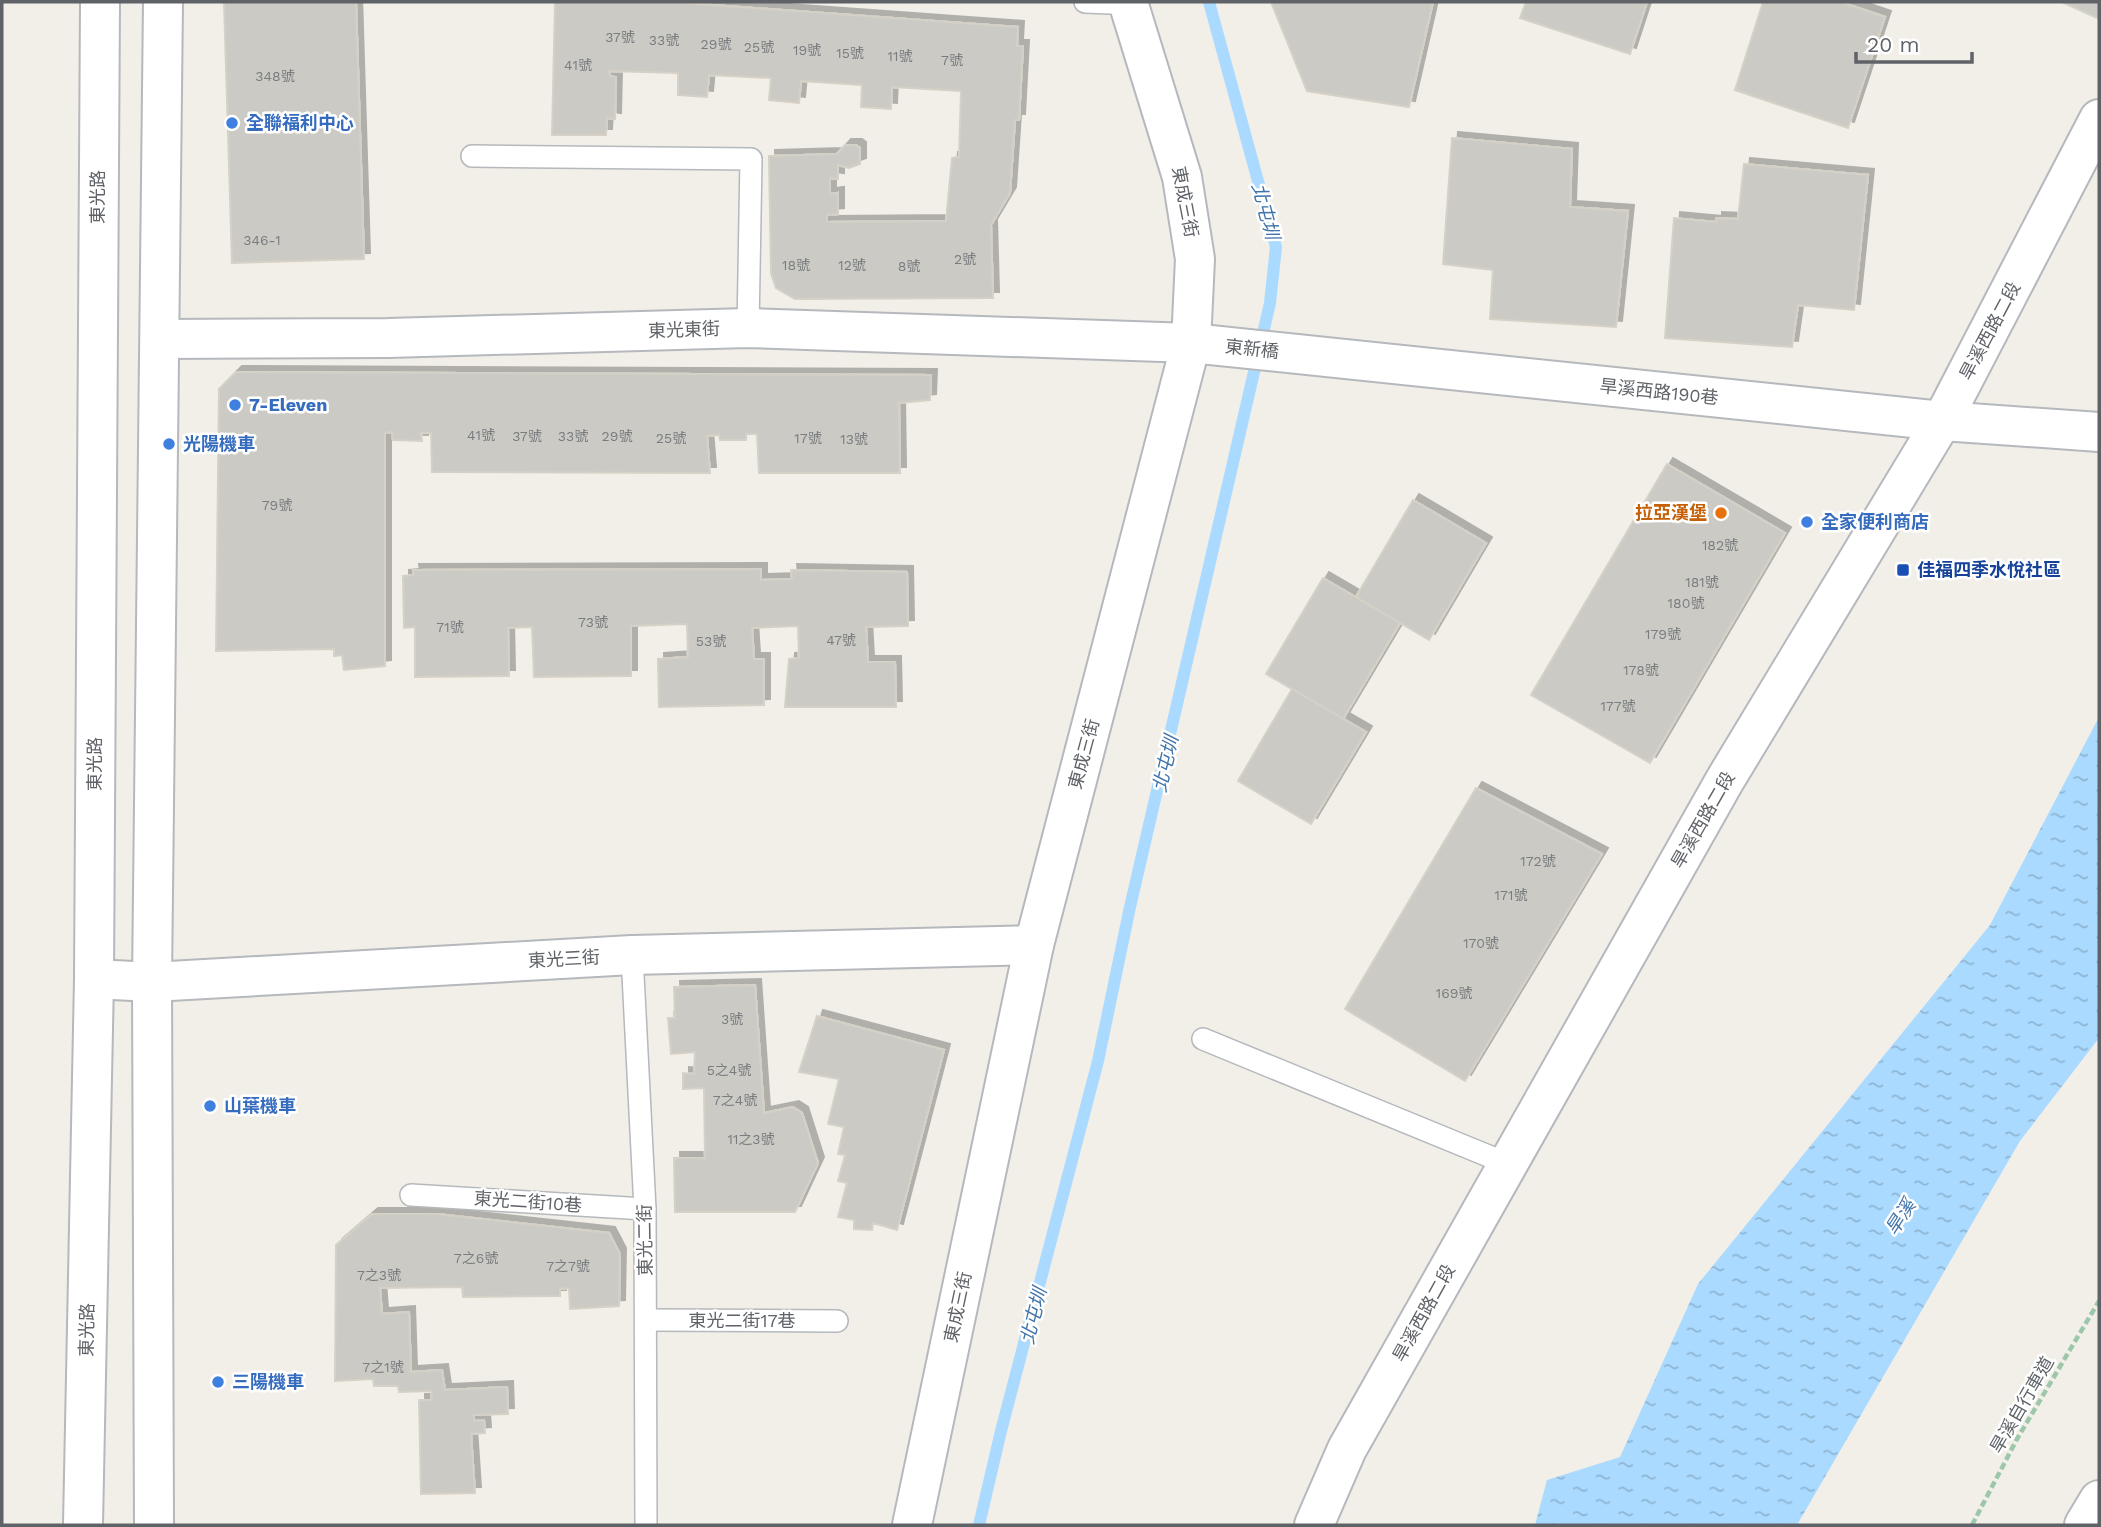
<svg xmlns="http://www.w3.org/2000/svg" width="2101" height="1527" font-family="'Work Sans','Noto Sans TC',sans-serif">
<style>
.water{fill:url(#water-ripples)}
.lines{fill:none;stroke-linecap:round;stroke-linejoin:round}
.stream{stroke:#aadaff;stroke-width:12}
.building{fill:#cccac5;stroke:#d6d1c6;stroke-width:2;filter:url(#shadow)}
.service-casing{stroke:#b5b8bc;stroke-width:24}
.minor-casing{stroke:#b5b8bc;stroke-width:42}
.tertiary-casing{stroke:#b5b8bc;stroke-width:42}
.path{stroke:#9cc7a9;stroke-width:4.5;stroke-dasharray:7 3.5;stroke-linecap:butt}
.service{stroke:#fff;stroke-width:21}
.minor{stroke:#fff;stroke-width:38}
.tertiary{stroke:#fff;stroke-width:38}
.shop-dot{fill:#3f7fe0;stroke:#fff;stroke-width:2.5}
.food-dot{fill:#e8710a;stroke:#fff;stroke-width:2.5}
.transit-dot{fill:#1a4fb4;stroke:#fff;stroke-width:2.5}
.labels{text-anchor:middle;stroke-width:5;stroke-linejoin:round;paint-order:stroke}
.number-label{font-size:14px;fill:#7a7d7f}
.shop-label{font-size:18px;font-weight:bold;fill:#366cbe;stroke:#fff;text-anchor:start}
.street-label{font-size:18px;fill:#5f6368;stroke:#fff}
.food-label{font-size:18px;font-weight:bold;fill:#c56008;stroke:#fff;text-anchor:end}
.transit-label{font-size:18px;font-weight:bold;fill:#164399;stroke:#fff;text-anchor:start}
.water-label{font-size:19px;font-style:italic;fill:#4174aa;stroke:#fff}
</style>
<defs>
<pattern id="water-ripples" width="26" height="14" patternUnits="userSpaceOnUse" patternTransform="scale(1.75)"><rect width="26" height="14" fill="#aadaff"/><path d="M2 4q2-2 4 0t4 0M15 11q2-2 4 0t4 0" fill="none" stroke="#8eb4d2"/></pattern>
<filter id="shadow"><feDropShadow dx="6" dy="-6" stdDeviation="0" flood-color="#0004"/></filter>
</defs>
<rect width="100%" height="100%" fill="#f1efe8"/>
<path class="water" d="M2099,717V1038L2020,1141L1797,1525H1535L1547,1480L1620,1457L1698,1284L1990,925Z"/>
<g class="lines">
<path class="stream" d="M979,1525L1001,1431L1098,1061L1130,907L1270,303L1276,247L1209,2"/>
</g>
<g class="building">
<path d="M224,2H356L364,259L232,263Z"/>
<path d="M555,2H671L1018,27L1017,46H1023L1019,120H1015L1010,193L991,225L993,298L795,299L776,288L771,273L769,156L837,154L845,145H856L860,148V164L849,168L838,165V179L830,178V194L838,193V214L827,215V222L946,221L952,158L959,157L961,91L892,87L891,109L861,107L862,85L801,81L799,103L769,100L771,78L709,75L707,97L678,95V73L609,71L610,76L616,77L615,119L607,118L606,135H552Z"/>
<path d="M1271,2H1433L1409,107L1307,91Z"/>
<path d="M1526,2H1647L1630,54L1520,18Z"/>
<path d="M1763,2H1841L1885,17L1848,128L1735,90Z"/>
<path d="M2062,2H2099V19Z"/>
<path d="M1452,138L1572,149L1570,207L1628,211L1616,327L1490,319L1493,270L1443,264Z"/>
<path d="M1744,164L1868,175L1854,310L1798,305L1792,347L1665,338L1674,218L1716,222V218L1738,219Z"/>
<path d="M236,372L931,375L930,400L899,403L900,473H759L757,434H746V440H720L719,435L707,436L710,473L432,472L431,433H421L422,441L393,440L392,432L385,433V666L344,670L342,655L334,656V649L216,651L219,389Z"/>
<path d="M1667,464L1785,533L1650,763L1531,695Z"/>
<path d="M1413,500L1486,543L1429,640L1356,597Z"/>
<path d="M761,569V580L792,579L791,570L907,572L908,626L866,627L868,662H895L896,707H785L789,659L799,658L798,626L752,628L754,659H764V705L659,707L658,659L688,657L687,624L631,626V676L534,677L532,627L508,628L509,676L415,677V627L404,628L403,576L414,575L413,570Z"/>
<path d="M1323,578L1400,623L1343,719L1266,674Z"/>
<path d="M1292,689L1366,732L1311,824L1238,781Z"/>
<path d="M1476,788L1602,854L1465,1081L1345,1009Z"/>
<path d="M755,985L764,1113L793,1107L802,1113L818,1163L795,1212H675L674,1158H705L704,1088L683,1089V1073L694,1074L695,1052L671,1054L668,1018H675L674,987Z"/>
<path d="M817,1016L944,1050L897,1230L873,1223L872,1230L854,1229V1220L838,1217L847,1183L838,1181L845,1155L838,1154L844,1127L828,1124L839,1079L799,1072Z"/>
<path d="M372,1214H437L609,1233L620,1254L619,1306L570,1309L569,1288L560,1289V1296L463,1297L462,1287L380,1288L382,1314L409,1312L411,1372L442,1370L445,1390L507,1387L508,1414L474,1415V1421L484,1420L485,1433L471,1434L475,1493L421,1494L419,1400H432L431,1391L399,1392L398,1386H374L373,1379L335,1381L336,1245Z"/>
</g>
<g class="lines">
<g class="service-casing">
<g id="service">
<path d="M1085,2L1135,4"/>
<path d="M472,156L751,159L748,328"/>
<path d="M632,955L645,1209L646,1525"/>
<path d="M1203,1039L1508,1164"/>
<path d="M411,1195L645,1209"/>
<path d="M647,1320L837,1321"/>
</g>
</g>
<g class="minor-casing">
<g id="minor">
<path d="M160,339L388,338L748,328L1191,343L1942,421L2099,432"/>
<path d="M94,979L152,982L632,955L1034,945"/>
<path d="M912,1525L1034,945L1191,343L1195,259L1182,177L1128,2"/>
<path d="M1314,1525L1347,1449L1725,780L1942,421L2099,119"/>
<path d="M2084,1525L2099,1500"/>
</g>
</g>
<g class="tertiary-casing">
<g id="tertiary">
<path d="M83,1525L94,979L100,2"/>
<path d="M154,1525L152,982L163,2"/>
</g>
</g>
<path class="path" d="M1972,1525L2017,1439L2099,1301"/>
<use href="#service" class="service"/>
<use href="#minor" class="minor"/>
<use href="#tertiary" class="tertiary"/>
</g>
<g class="shop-dot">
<circle cx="232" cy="123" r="7"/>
<circle cx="235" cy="405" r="7"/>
<circle cx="169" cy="444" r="7"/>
<circle cx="1807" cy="522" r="7"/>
<circle cx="210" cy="1106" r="7"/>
<circle cx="218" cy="1382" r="7"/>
</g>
<circle class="food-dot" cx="1721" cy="513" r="7"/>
<rect class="transit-dot" x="1896" y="563" width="14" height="14" rx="3.5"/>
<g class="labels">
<g class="number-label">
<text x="620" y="42">37號</text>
<text x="664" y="45">33號</text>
<text x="716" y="49">29號</text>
<text x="759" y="52">25號</text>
<text x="807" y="55">19號</text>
<text x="850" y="58">15號</text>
<text x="900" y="61">11號</text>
<text x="952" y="65">7號</text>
<text x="578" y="70">41號</text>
<text x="275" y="81">348號</text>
<text x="262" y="245">346-1</text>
<text x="965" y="264">2號</text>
<text x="796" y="270">18號</text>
<text x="852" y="270">12號</text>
<text x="909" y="271">8號</text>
<text x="481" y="440">41號</text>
<text x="527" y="441">37號</text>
<text x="573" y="441">33號</text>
<text x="617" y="441">29號</text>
<text x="671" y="443">25號</text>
<text x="808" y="443">17號</text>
<text x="854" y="444">13號</text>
<text x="277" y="510">79號</text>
<text x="1720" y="550">182號</text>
<text x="1702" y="587">181號</text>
<text x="1686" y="608">180號</text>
<text x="593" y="627">73號</text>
<text x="450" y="632">71號</text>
<text x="1663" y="639">179號</text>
<text x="841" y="645">47號</text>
<text x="711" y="646">53號</text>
<text x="1641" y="675">178號</text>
<text x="1618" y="711">177號</text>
<text x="1538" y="866">172號</text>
<text x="1511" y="900">171號</text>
<text x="1481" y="948">170號</text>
<text x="1454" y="998">169號</text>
<text x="732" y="1024">3號</text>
<text x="729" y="1075">5之4號</text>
<text x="735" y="1105">7之4號</text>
<text x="751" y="1144">11之3號</text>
<text x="476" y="1263">7之6號</text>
<text x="568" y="1271">7之7號</text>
<text x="379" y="1280">7之3號</text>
<text x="383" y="1372">7之1號</text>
</g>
<g class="shop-label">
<text x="246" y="129">全聯福利中心</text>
<text x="249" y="411">7-Eleven</text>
<text x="183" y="450">光陽機車</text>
<text x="1821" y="528">全家便利商店</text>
<text x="224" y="1112">山葉機車</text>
<text x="232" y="1388">三陽機車</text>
</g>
<g class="street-label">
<text transform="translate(98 197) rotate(-90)" y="6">東光路</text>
<text transform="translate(1185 202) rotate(79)" y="6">東成三街</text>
<text transform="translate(684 330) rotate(-2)" y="6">東光東街</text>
<text transform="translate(1990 331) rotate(-62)" y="6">旱溪西路二段</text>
<text transform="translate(1252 349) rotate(6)" y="6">東新橋</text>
<text transform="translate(1659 392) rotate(6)" y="6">旱溪西路190巷</text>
<text transform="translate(1084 754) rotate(-75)" y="6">東成三街</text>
<text transform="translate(95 764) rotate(-90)" y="6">東光路</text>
<text transform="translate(1703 820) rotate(-60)" y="6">旱溪西路二段</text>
<text transform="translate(564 959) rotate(-3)" y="6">東光三街</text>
<text transform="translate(528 1202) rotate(4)" y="6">東光二街10巷</text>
<text transform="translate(645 1240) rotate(-91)" y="6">東光二街</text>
<text transform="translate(958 1307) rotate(-78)" y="6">東成三街</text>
<text transform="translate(1424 1313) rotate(-61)" y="6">旱溪西路二段</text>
<text x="742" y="1327">東光二街17巷</text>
<text transform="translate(87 1330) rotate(-89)" y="6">東光路</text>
<text transform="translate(2022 1405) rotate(-60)" y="6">旱溪自行車道</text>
</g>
<g class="food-label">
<text x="1707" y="519">拉亞漢堡</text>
</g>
<g class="transit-label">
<text x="1917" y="576">佳福四季水悅社區</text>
</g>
<g class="water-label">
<text transform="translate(1266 211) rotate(75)" y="7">北屯圳</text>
<text transform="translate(1165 764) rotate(-77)" y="7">北屯圳</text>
<text transform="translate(1900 1217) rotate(-57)" y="7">旱溪</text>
<text transform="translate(1033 1316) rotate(-76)" y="7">北屯圳</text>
</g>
</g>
<rect width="2101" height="1527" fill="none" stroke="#5f6368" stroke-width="7"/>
<path d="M1856 52v10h116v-10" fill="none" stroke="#5f6368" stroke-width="3.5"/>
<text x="1867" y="52" font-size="21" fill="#5f6368" stroke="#ffffff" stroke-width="5" paint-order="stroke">20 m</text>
</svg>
